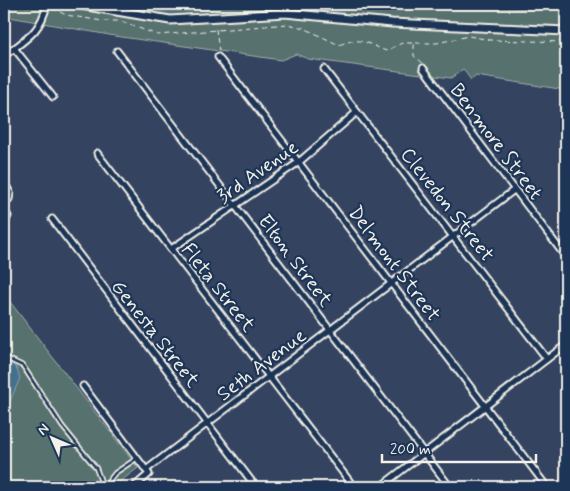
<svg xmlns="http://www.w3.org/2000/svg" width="570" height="491" font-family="Mynerve,sans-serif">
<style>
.green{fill:#56716e;stroke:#a5b1ab}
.water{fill:#456f8c;stroke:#8ba3b1}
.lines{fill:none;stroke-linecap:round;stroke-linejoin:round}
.service-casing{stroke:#f4f1e8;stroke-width:6}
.minor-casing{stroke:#f4f1e8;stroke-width:9}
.secondary-casing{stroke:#f4f1e8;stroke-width:11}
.path{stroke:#f4f1e8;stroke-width:1;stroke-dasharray:5 4;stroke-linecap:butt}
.service{stroke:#1d3557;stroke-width:2.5}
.minor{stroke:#1d3557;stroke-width:5}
.secondary{stroke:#1d3557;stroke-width:7}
.labels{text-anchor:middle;stroke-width:4.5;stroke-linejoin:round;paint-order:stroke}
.street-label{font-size:20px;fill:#f4f1e8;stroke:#1d3557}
</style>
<rect width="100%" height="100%" fill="#344360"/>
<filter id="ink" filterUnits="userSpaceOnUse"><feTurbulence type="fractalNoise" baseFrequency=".02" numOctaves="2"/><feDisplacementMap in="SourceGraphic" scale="10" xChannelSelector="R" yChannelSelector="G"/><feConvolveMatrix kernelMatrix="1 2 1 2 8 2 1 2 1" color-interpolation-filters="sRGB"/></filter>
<g filter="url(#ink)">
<g class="green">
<path d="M4,4H433L566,10V90L476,76L471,80L463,69L451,78L308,59L296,54L281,60L115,36L4,16Z"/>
<path d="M4,294L138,468L113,487H4Z"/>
</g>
<g class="water">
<path d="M433,4H566V10Z"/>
<path d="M4,360L16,367L20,378L4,415Z"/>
</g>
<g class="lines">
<g class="service-casing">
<g id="service">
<path d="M4,357L23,366L62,426L96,468L103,487"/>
<path d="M104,487L115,473L136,459"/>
</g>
</g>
<g class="minor-casing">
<g id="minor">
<path d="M14,48L53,97"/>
<path d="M117,51L450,487"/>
<path d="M4,56C26,39 41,32 47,4"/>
<path d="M218,57L547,487"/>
<path d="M423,68L565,256"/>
<path d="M324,69L547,359"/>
<path d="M97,153L354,487"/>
<path d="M4,182L10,193L9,199L4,203"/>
<path d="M4,210L8,216L4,225"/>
<path d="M52,219L256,487"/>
<path d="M171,249L299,162L357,112"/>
<path d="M83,386L149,474L134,487"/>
<path d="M146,470L514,190"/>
<path d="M380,487L564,346"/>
</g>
</g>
<g class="secondary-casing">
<path id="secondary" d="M75,4L170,20L285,13L392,23L566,31"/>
</g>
<g class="path">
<path d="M24,4L29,7L41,5"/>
<path d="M52,8L66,15L102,21H119L158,35L288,24L304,28L339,45C361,36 366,43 386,51L402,43H437L469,36L490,40L566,42"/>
<path d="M216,29L219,51"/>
<path d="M414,44V56L423,63"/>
</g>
<use href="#service" class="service"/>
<use href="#minor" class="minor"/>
<use href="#secondary" class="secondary"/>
</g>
</g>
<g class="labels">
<g class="street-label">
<text transform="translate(497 141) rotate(53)" y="7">Benmore Street</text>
<text transform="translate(257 171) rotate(-35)" y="7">3rd Avenue</text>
<text transform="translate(448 204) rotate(52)" y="7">Clevedon Street</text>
<text transform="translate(296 260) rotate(53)" y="7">Elton Street</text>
<text transform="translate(395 263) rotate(53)" y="7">Delmont Street</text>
<text transform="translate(219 287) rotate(52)" y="7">Fleta Street</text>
<text transform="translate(156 333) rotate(52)" y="7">Genesta Street</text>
<text transform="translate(261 364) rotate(-37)" y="7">Seth Avenue</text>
</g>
</g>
<rect width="570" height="491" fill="none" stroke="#1d3557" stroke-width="20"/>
<rect x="10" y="10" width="550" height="471" fill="none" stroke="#f4f1e8" stroke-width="2" filter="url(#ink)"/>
<g transform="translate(52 438) rotate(315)" stroke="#1d3557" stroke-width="4" paint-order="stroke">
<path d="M0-4L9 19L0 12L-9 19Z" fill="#f4f1e8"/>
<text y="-8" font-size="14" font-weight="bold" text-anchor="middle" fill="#f4f1e8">N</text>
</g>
<path d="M382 454v8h154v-8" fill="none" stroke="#f4f1e8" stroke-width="2.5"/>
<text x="390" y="454" font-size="15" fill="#f4f1e8" stroke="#1d3557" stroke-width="4" paint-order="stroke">200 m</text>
</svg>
